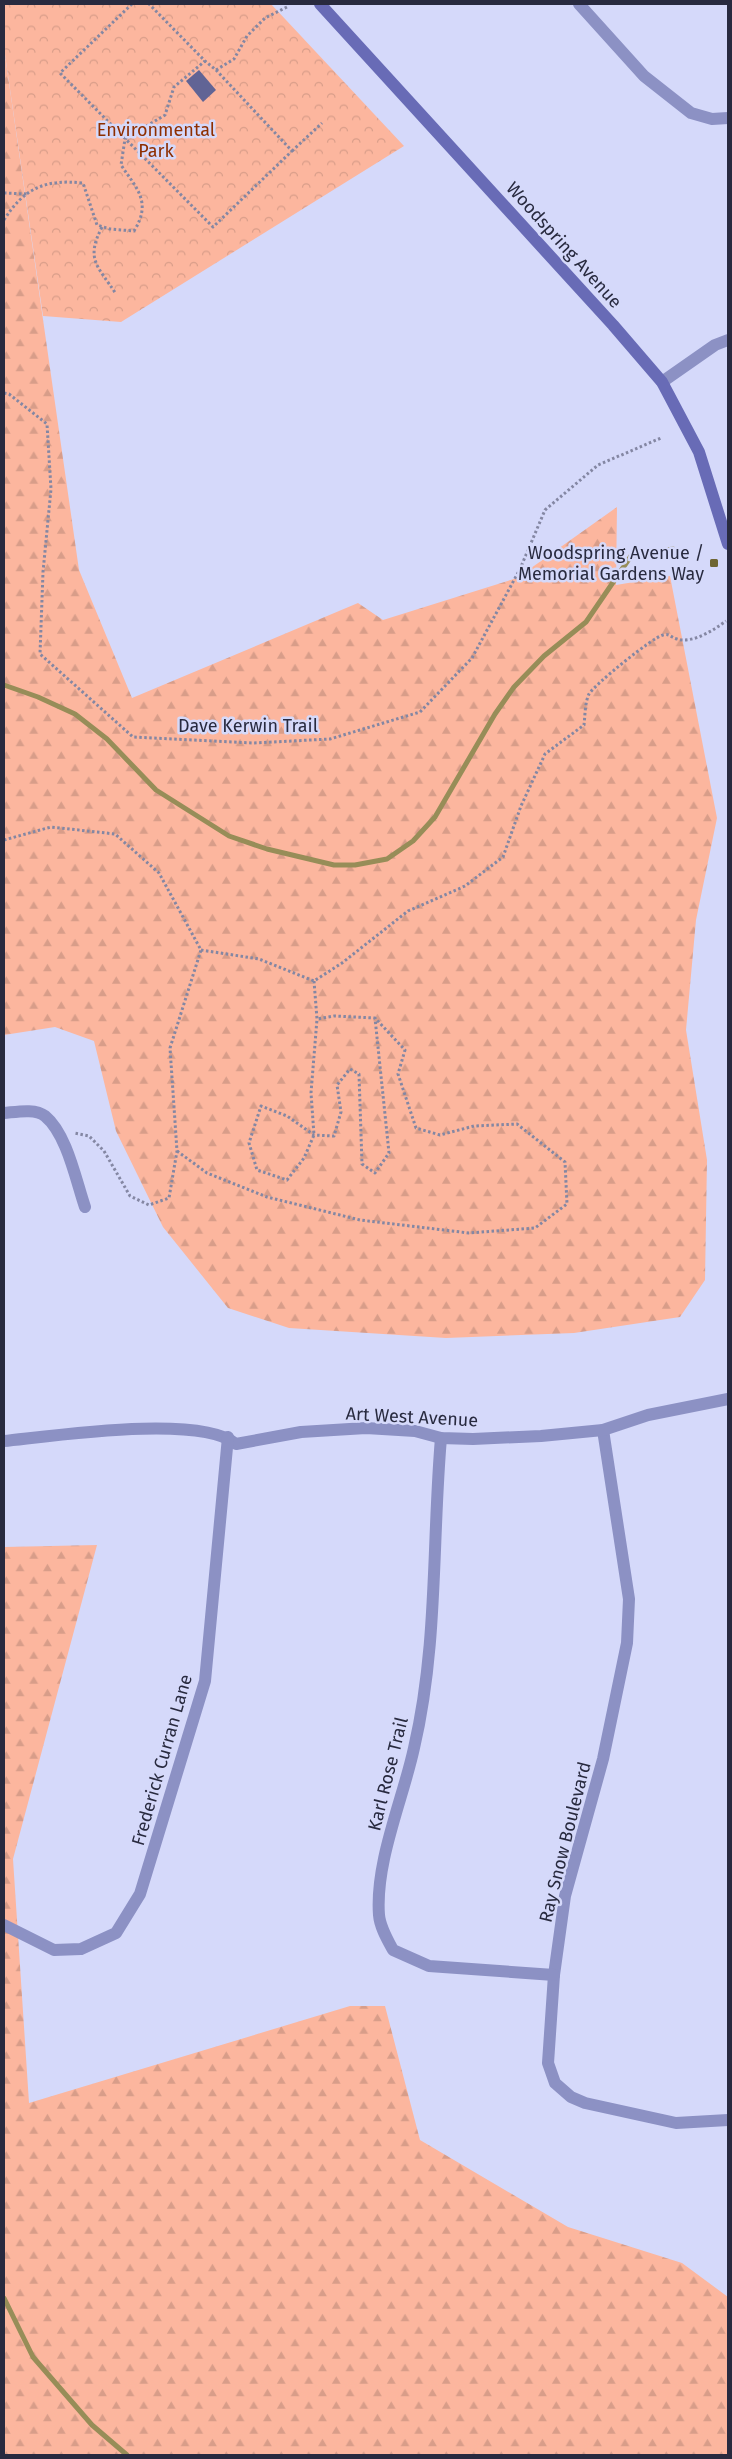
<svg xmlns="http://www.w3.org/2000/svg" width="732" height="2459" font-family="'Fira Sans',sans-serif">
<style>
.forest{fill:url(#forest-firs)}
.park{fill:url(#park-crowns)}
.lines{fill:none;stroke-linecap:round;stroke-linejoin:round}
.stream{stroke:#978d58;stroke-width:5}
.building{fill:#616495}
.path{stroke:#8487a3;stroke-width:3;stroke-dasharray:2.5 2.5;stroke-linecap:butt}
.street{stroke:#8c91c4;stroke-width:12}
.secondary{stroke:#686bb6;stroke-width:12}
.poi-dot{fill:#6e6532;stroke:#d5d9fa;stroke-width:2}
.labels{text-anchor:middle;stroke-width:5;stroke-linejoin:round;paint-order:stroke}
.park-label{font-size:18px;fill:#8e2e00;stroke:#d5d9fa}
.street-label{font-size:18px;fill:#282a3f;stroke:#d5d9fa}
.poi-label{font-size:18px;fill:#282a3f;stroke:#d5d9fa;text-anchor:end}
</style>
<defs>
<pattern id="forest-firs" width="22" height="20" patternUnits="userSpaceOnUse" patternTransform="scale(1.25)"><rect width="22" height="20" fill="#fcb69e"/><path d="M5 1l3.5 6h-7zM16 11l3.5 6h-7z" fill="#d89d89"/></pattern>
<pattern id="park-crowns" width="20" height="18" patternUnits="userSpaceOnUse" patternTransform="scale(1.25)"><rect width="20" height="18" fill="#fcb69e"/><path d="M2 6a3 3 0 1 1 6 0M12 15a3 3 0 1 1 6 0" fill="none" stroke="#d89d89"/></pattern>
</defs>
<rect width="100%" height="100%" fill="#d5d9fa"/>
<g class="forest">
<path d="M4,48L79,570L132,698L358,603L383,620L517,578L617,507L616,585L670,576L717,818L696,920L686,1030L707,1160L705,1280L680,1317L574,1333L446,1338L289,1328L228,1308L163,1227L116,1131L94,1041L55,1027L4,1035Z"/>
<path d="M97,1545L13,1859L29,2103L350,2006H385L420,2140L568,2227L682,2263L728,2297V2455H4V1547Z"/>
</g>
<path class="park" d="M4,4H271L404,146L121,322L43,316L4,48Z"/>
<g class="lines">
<g class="stream">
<path d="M4,685L38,697L75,714L107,739L156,790L229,836L267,849L334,865H355L387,859L413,841L435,817L495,714L514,687L544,656L586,622L631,556L673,549"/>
<path d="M4,2298L33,2357L92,2425L127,2455"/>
</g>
</g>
<path class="building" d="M199,70L216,90L203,102L186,81Z"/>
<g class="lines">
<g class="path">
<path d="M132,4L60,73L213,227L292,151L216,70L205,61L149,4"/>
<path d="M216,70L234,59L247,36L265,18L287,7"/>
<path d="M292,151L322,123"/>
<path d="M4,193L27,194"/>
<path d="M4,220C24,188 45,179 83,183L97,225L110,229L134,231C152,202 137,189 121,165L125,139L165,115L174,87L205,61"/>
<path d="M102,227C85,260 98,266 116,294"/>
<path d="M4,393L9,394L47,424L51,489L43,572L40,654L133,737L254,743L330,739L420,712L472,658L520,569L545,510L598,465L661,438"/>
<path d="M4,840L51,827L115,834L159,873L201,950L170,1048L177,1151L169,1198L149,1205L130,1196L104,1151L89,1136L74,1133"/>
<path d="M201,950L259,959L314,981L342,963L408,911L465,886L503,857L521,806L545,754L584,725C585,716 585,702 589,694C594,685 653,637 663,635C670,633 671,638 677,639C693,644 715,629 726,621"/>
<path d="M314,981L317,1019L311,1093L314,1135L304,1158L287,1180L257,1170L249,1143L261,1106L287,1116L314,1135L334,1136L341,1112L337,1085L350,1069L359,1074L362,1164L375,1173L389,1153L375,1018"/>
<path d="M177,1151L207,1173L267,1197L360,1220L469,1233L535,1228L567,1204L565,1162L517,1124L474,1126L440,1135L416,1128L398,1074L405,1050L375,1018L334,1016L317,1019"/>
</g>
<g class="street">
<path d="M579,4L644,76L691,113L712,119L728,118"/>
<path d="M662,382L715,345L728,340"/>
<path d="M4,1113C16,1112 35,1108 45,1116C67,1134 76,1181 85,1207"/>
<path d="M603,1430L629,1599L627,1643L603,1759L565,1896L554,1975L548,2063L555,2083L571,2097L585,2103L676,2123L728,2120"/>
<path d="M441,1438C432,1542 438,1646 414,1748C403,1799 375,1862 379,1915C380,1927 387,1939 393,1950L429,1966L554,1975"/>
<path d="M4,1441C53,1436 200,1414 236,1444L301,1432L366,1428L415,1431L441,1438L473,1439L541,1436L603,1430L648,1415L728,1399"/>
<path d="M4,1925L54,1950L81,1949L116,1933L140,1894L205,1681L228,1437"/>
</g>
<path class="secondary" d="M320,4L613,325L662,382L699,452L728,544"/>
</g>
<rect class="poi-dot" x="709" y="558" width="10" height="10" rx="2.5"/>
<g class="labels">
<g class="park-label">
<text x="156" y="136">Environmental<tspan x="156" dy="21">Park</tspan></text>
</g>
<g class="street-label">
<text transform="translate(564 245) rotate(48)" y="6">Woodspring Avenue</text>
<text x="248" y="732">Dave Kerwin Trail</text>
<text transform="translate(412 1417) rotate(3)" y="6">Art West Avenue</text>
<text transform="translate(162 1760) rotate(-74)" y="6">Frederick Curran Lane</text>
<text transform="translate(388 1774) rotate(-76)" y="6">Karl Rose Trail</text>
<text transform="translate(565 1842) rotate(-76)" y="6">Ray Snow Boulevard</text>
</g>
<g class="poi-label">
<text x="704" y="559">Woodspring Avenue /<tspan x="704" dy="21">Memorial Gardens Way</tspan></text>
</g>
</g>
<rect width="732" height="2459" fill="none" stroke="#282a3f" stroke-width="10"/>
</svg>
